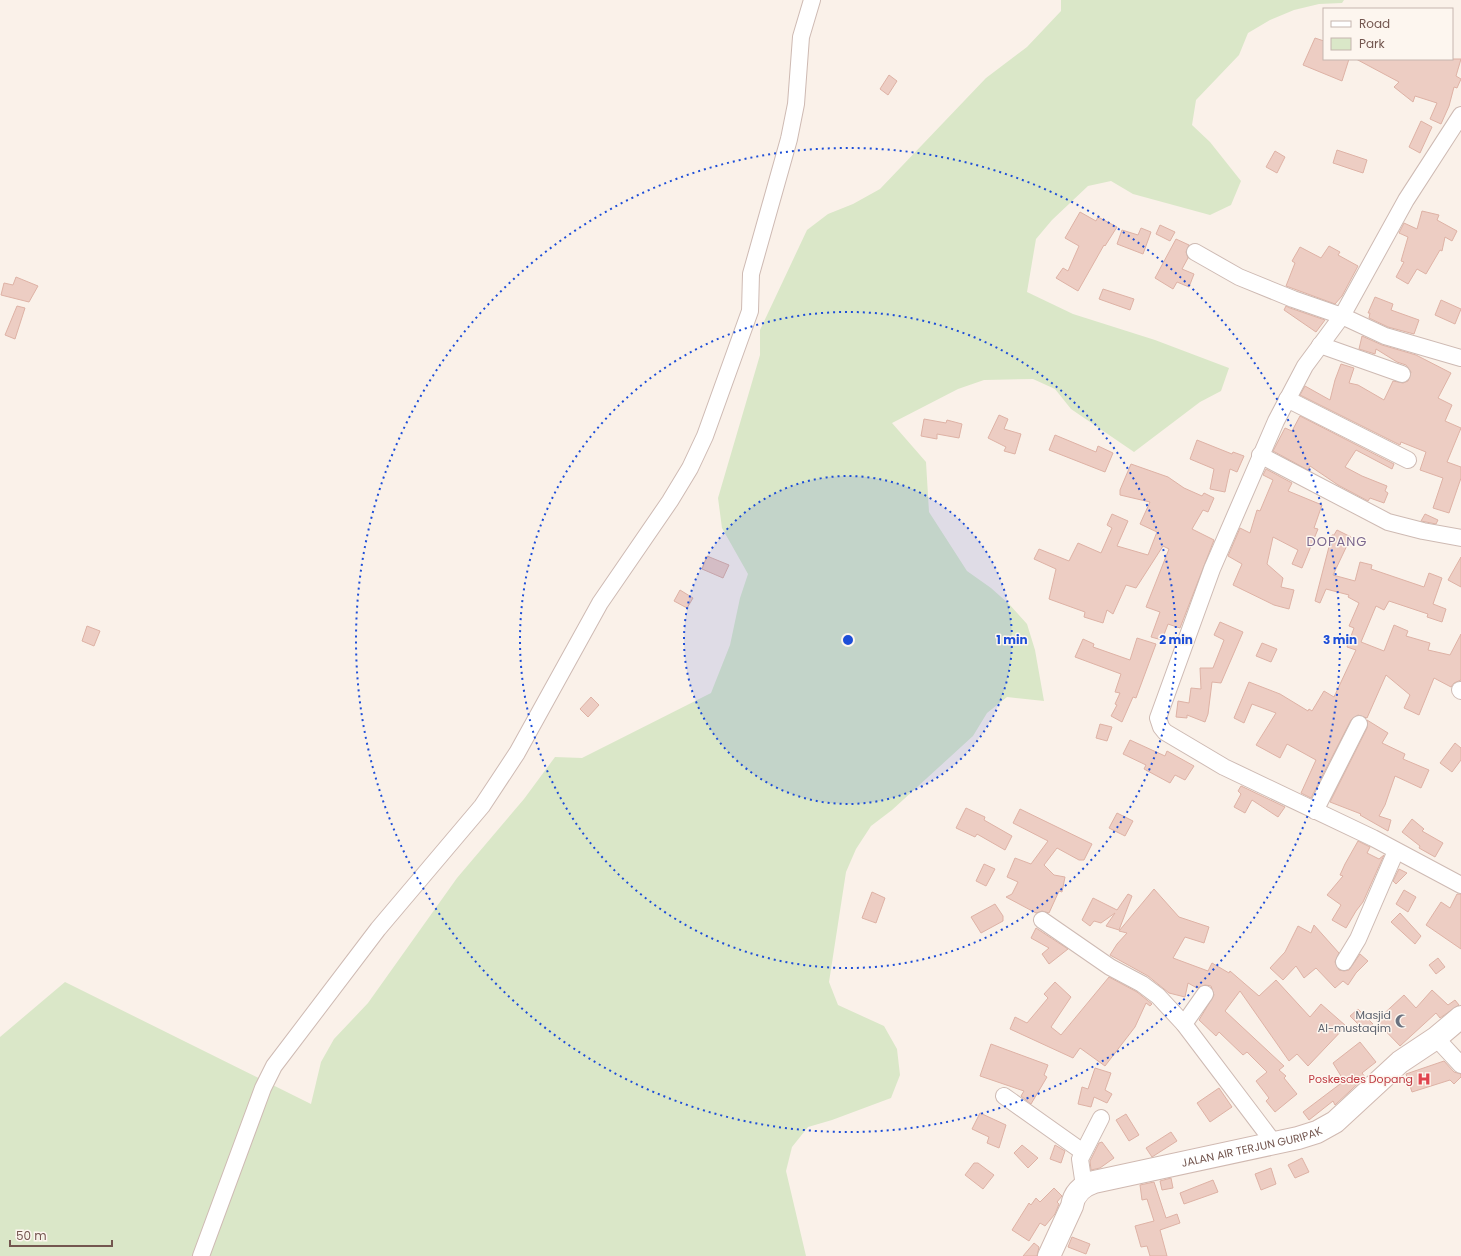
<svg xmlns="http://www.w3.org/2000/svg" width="1461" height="1256" font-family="Poppins,sans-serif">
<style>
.green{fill:#dae7c8}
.building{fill:#edcdc3;stroke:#deb2a5}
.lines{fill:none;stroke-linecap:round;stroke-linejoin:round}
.street-casing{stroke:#cebab3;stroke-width:18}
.secondary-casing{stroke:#d0b9b1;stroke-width:24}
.street{stroke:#fff;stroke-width:16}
.secondary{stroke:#fff;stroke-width:22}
.ring{fill:none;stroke:#1d4ed8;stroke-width:2;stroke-dasharray:2 4}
.labels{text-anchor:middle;stroke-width:3;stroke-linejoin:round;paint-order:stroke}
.worship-label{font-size:11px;fill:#5b616d;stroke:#fdf6ef;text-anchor:end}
.health-label{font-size:11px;fill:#be3a42;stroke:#fdf6ef;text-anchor:end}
.street-label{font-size:11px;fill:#73564f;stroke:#fdf6ef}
.quarter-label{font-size:13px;letter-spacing:1px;fill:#7b678e;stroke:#fdf6ef}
.centre{fill:#1d4ed8;stroke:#fdf6ef;stroke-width:2}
.ring-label{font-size:12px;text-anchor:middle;font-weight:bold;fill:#1d4ed8;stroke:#fdf6ef;stroke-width:3;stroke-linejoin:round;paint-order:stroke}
</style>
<rect width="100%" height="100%" fill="#faf1e9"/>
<path class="green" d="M1061,0H1344L1342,3L1319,4L1294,10L1270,20L1248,33L1239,55L1196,100L1192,125L1210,142L1241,181L1231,205L1210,215L1133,194L1111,181L1088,186L1052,220L1036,239L1027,292L1073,314L1155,340L1229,368L1221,391L1200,402L1134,452L1071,409L1055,389L1033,379L984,380L958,389L892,423L926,462L929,512L967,571L991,588L1009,604L1027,624L1035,650L1044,701L1007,697L987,713L973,736L892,810L871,826L856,849L846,872L829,982L838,1005L884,1026L897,1049L900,1075L891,1098L832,1120L808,1127L792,1147L786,1171L806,1256H0V1037L65,982L311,1104L321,1062L334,1039L368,1003L457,878L524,799L555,757L582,758L711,693L730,645L740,598L748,574L722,528L718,498L760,355V330L807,230L828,214L853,204L880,189L986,78L1027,47L1061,11Z"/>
<g class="building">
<path d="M1315,38L1324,41V59H1349L1342,81L1303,65Z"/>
<path d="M1356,59H1461L1456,76L1461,79L1457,88L1454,87L1449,106L1441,124L1430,119L1437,103L1415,96L1413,102L1394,87L1399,82Z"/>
<path d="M889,75L897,81L888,95L880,89Z"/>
<path d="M1421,121L1432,127L1420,153L1409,147Z"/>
<path d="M1337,150L1367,160L1363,173L1333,163Z"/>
<path d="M1275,151L1285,157L1277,173L1266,167Z"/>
<path d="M1422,211L1439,215L1437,220L1457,231L1452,241L1445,237L1442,251L1440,250L1426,274L1417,269L1408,284L1396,277L1404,262L1401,261L1408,237L1399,233L1404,223L1417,229Z"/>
<path d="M1080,212L1096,221L1098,217L1117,227L1105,246L1104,245L1078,291L1056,278L1063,268L1068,271L1079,246L1065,238Z"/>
<path d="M1160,225L1175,232L1170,241L1156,234Z"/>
<path d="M1141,228L1151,232L1143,254L1117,244L1122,230L1138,235Z"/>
<path d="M1176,239L1189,245L1186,252L1188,258L1182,269L1194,274L1189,287L1177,282L1173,289L1155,278Z"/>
<path d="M1329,246L1340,252L1338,255L1358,266L1342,296L1335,304L1286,286L1295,263L1292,261L1300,247L1321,258Z"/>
<path d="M16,277L38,286L29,302L1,295L4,283L13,285Z"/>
<path d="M1103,289L1134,299L1130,310L1099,299Z"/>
<path d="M1375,297L1393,304L1391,310L1419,320L1414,334L1388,327L1369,318L1370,313H1368Z"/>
<path d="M1441,300L1461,309L1455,324L1435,315Z"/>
<path d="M17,306L25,308L15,339L5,335Z"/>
<path d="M1286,306L1290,308L1325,320L1316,332L1284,310Z"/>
<path d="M1362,336L1382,345L1416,355L1451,373L1438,398L1452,405L1445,421L1461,428L1447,462L1461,467V478L1449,513L1433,508L1443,478L1420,470L1426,452L1401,442L1400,445L1300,395L1305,386L1330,400L1335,380L1341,364L1354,368L1349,383L1358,385L1384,400L1393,381L1403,383L1408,381L1411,372L1406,365L1397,362L1376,349L1375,354L1359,349Z"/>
<path d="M999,415L1008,419L1004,429L1021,434L1015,454L1004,451L1006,447L988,438Z"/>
<path d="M1300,416L1394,464L1392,469L1356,450L1345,467L1362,476L1387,486L1385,491L1388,493L1384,503L1370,498L1368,501L1338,485L1310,466L1308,470L1273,451L1285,428L1292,431Z"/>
<path d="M924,419L946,423L947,420L962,424L959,438L937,434V439L921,436Z"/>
<path d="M1055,435L1096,452L1098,446L1113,453L1105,472L1049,450Z"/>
<path d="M1197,440L1232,454L1233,452L1244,456L1237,472L1230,469L1225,492L1210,489L1214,469L1190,459Z"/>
<path d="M1131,464L1168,477L1184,488L1202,496L1204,493L1214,498L1208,512L1203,510L1192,529L1214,540L1180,628L1168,624L1162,640L1151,637L1160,612L1146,607L1169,549L1163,546L1136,588L1126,585L1113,614L1107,610L1103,623L1084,617L1085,612L1049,599L1056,569L1034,559L1039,549L1069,561L1078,543L1101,553L1112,528L1107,525L1112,514L1128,521L1117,546L1148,555L1157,532L1140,524L1150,502L1120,495V490Z"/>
<path d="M1266,469L1292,483L1288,491L1322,505L1314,528L1318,529L1302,568L1292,564L1298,550L1273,537L1267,564L1283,578L1281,587L1294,590L1289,609L1274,605L1233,585L1242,564L1228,556L1240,528L1250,533L1257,510L1260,511L1273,480L1263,475Z"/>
<path d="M1425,514L1438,520L1436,524L1421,521Z"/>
<path d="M1337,530L1351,537L1333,575L1355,581L1360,562L1372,565L1371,569L1424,587L1429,573L1442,578L1433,604L1446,609L1442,622L1427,617L1428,614L1389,601L1384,610L1376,606L1361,642L1384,651L1394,625L1408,631L1406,636L1430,643L1428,650L1450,655L1461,634V680L1454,683L1451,687L1434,678L1419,715L1404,708L1410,695L1386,675L1367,718L1358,715L1351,720L1311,798L1301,793L1316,760L1287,744L1280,758L1256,745L1276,713L1252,704L1244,723L1234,718L1249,682L1280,694L1308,711L1309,709L1312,711L1324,691L1334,697L1356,650L1347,647L1354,628L1349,626L1359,603L1348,597L1349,595L1326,589L1320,603L1315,601L1332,535H1334Z"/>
<path d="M707,556L729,565L723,578L702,569Z"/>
<path d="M1461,557V587L1448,580Z"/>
<path d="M680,590L693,598L687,608L674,601Z"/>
<path d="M1220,622L1243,632L1221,683L1212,682L1208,714L1205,722L1187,715V718L1176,717L1178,701L1189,703L1191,688L1201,689L1200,668H1213L1224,640L1214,635Z"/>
<path d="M87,626L100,631L94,646L82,641Z"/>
<path d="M1137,638L1156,644L1136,698L1133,697L1122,722L1111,716L1117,705L1115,704L1120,693L1115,692L1121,674L1075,657L1083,639L1094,644L1093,647L1130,660Z"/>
<path d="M1262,643L1277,649L1271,662L1256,656Z"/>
<path d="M591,697L599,705L588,717L580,709Z"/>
<path d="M1367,720L1388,733L1382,743L1405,754L1403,759L1429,770L1421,788L1395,776L1385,805L1379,816L1391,820L1388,831L1360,815L1361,814L1330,802L1367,728Z"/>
<path d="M1100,724L1112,727L1107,741L1096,738Z"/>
<path d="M1130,740L1165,756L1167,751L1194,766L1185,780L1175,775L1170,783L1144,769L1146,765L1123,754Z"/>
<path d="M1455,743L1461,748V760L1452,772L1440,763Z"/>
<path d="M1241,786L1285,807L1278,817L1252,800L1245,813L1234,807L1241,794L1238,791Z"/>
<path d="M966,808L985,817L984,820L1012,836L1005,850L977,834L975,837L956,828Z"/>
<path d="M1020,809L1092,844L1084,860H1079L1057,848L1044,865L1054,875L1065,877L1062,892L1059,891L1049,913L1042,911L1036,913L1006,897L1012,894L1018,882L1007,877L1015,858L1031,864L1048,841L1013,823Z"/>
<path d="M1117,813L1133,821L1125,836L1109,828Z"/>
<path d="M1412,819L1424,829L1422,831L1443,843L1435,857L1419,848L1420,846L1402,832Z"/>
<path d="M1358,841L1370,847L1367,853L1379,859L1384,855L1363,902L1356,911L1346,928L1332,920L1341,905L1327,895L1343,876L1340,875L1345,864Z"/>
<path d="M984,864L995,869L986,886L976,881Z"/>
<path d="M1399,869L1407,873L1396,884L1393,881Z"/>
<path d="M1154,889L1179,917L1209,927L1204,943L1185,937L1173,958L1208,971L1212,963L1229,973L1230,971L1259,996L1276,980L1310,1017L1321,1004L1346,1026L1308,1066L1297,1054L1289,1061L1240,991L1225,1011L1284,1066L1279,1070L1286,1076L1284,1078L1297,1094L1275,1112L1266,1101L1269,1098L1256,1081L1267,1072L1247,1052L1243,1055L1219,1032L1216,1036L1199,1020L1214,995L1211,986L1205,985L1197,988L1188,983L1185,997L1169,993L1148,976L1110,955L1117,944L1127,933L1119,931Z"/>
<path d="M1404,890L1416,897L1408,912L1396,904Z"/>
<path d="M872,892L885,898L876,923L862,918Z"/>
<path d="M1128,894L1132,896L1119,930L1106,926L1115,913L1101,923L1094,921L1090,926L1082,920L1093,898L1117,910Z"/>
<path d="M1457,894H1461V949L1426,925L1441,902L1450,908Z"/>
<path d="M995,904L1003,916V921L981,933L971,917Z"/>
<path d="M1400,913L1421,936L1415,944L1391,922Z"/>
<path d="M1314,925L1339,953L1335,962L1339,970L1344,971L1349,970L1360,954L1368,961L1356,973L1348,985L1343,981L1335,988L1316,968L1304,978L1296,966L1283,980L1270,968L1285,952L1298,926L1311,933Z"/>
<path d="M1036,928L1068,949L1049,964L1042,954L1049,948L1031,938Z"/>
<path d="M1438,958L1445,967L1436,974L1429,965Z"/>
<path d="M1109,977L1137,992L1152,1004L1150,1006L1146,1003L1135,1027L1105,1066L1080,1048L1073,1058L1010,1029L1015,1017L1027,1023L1048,998L1044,994L1055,982L1071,997L1051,1027L1061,1035Z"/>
<path d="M1432,990L1448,1005L1455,1000L1459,1005L1440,1018L1436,1013L1400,1046L1376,1021L1404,995L1416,1008Z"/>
<path d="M1358,1009L1373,1024L1365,1031L1350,1016Z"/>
<path d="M1360,1042L1376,1062L1362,1073L1365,1077L1335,1105L1333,1101L1309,1120L1303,1112L1344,1081L1333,1063Z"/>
<path d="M991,1044L1048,1065L1044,1075L1047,1077L1031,1104L1021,1096L1024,1091L980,1076Z"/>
<path d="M1444,1061L1454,1072L1461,1074V1077L1454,1084L1450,1080L1412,1092L1406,1074Z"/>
<path d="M1095,1068L1111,1073L1105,1090L1112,1094L1107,1103L1094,1097L1091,1107L1078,1104L1082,1087L1088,1089Z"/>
<path d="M1219,1088L1232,1107L1210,1122L1197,1103Z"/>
<path d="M980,1113L1006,1125L999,1148L987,1143L989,1137L972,1129Z"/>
<path d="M1126,1114L1139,1135L1129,1141L1116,1120Z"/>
<path d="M1171,1132L1177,1141L1152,1157L1146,1148Z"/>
<path d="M1102,1142L1114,1158L1100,1168L1091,1170L1090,1161L1099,1143Z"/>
<path d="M1022,1145L1038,1158L1028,1168L1014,1153Z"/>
<path d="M1055,1145L1065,1151L1061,1163L1050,1159Z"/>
<path d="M1302,1158L1309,1172L1295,1178L1288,1165Z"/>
<path d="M974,1163H978L994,1175L983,1189L965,1175Z"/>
<path d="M1271,1168L1276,1184L1261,1190L1255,1174Z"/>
<path d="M1171,1178L1173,1188L1162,1190L1160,1181Z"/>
<path d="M1213,1180L1218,1192L1184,1204L1180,1193Z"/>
<path d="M1154,1182L1166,1218L1177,1214L1180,1223L1160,1230L1167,1256H1150L1147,1246L1141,1247L1135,1226L1154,1221L1147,1199L1142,1200L1140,1185Z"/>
<path d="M1054,1188L1062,1196L1057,1202L1059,1204L1055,1214L1045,1226L1040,1223L1029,1241L1012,1230L1029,1203L1031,1205L1036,1198L1040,1202Z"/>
<path d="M1072,1237L1090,1244L1086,1254L1068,1247Z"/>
<path d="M1034,1243L1039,1247L1037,1256H1023Z"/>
</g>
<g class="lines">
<g class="street-casing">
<g id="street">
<path d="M1461,115L1406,200L1342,316L1305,366L1276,421L1212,569L1158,718L1161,727L1165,732L1224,767L1373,838L1461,885"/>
<path d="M1195,252L1239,277L1293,299L1342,316L1385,336L1461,358"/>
<path d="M1320,345L1402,374"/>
<path d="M1287,399L1408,460"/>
<path d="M1260,455L1388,522L1423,531L1461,538"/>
<path d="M1460,690L1461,691"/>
<path d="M1315,811L1359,724"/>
<path d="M1042,920L1110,967L1142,984L1158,996L1184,1024L1274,1143"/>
<path d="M1344,962L1358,939L1396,851"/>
<path d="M1184,1024L1205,994"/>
<path d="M1436,1038L1461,1065"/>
<path d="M1004,1096L1083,1152"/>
<path d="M1084,1186L1080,1159L1101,1118"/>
<path d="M201,1256L263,1088L274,1066L378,929L482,806L517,753L600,603L670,501L690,468L705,436L750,311L751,274L789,139L796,104L801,37L812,0"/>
</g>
</g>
<g class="secondary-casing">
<g id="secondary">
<path id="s1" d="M1049,1256L1072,1206C1074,1193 1082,1186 1094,1182L1298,1138L1317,1132L1335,1122L1400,1062L1436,1038L1461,1017"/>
</g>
</g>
<use href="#street" class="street"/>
<use href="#secondary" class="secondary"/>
</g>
<circle cx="848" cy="640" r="164" fill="#1d4ed8" fill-opacity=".12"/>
<g class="ring">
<circle cx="848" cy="640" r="164"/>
<circle cx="848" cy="640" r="328"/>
<circle cx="848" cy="640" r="492"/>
</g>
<defs>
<g id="mosque-bare" transform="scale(1.08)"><path d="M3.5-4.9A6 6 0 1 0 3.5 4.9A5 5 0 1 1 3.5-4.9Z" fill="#6b7280" stroke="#fdf6ef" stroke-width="2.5" paint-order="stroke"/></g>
<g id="hospital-bare" transform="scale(1.08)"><path d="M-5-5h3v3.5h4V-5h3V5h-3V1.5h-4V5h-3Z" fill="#e0444e" stroke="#fdf6ef" stroke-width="2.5" paint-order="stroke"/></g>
</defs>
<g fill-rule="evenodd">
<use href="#mosque-bare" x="1402" y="1021"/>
<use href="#hospital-bare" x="1424" y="1079"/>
</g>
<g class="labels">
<g class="worship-label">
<text x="1391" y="1019">Masjid<tspan x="1391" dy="13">Al-mustaqim</tspan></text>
</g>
<g class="health-label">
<text x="1413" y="1083">Poskesdes Dopang</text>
</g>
<g class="street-label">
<text dy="4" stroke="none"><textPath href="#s1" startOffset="251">JALAN AIR TERJUN GURIPAK</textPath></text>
</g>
<g class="quarter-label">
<text x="1337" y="546">DOPANG</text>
</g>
</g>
<circle cx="848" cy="640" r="6" class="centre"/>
<g class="ring-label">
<text x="1012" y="644">1 min</text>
<text x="1176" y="644">2 min</text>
<text x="1340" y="644">3 min</text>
</g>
<rect x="1323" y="8" width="130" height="52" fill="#fdf6ef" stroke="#c6b6af"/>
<rect x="1331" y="21" width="20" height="6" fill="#ffffff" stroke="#c6b6af"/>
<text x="1359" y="28" font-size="12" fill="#73564f">Road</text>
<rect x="1331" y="38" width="20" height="12" fill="#dae7c8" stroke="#c6b6af"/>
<text x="1359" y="48" font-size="12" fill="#73564f">Park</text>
<path d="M10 1240v6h102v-6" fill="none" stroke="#73564f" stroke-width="2"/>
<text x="16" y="1240" font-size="12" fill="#73564f" stroke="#fdf6ef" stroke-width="3" paint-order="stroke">50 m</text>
</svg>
